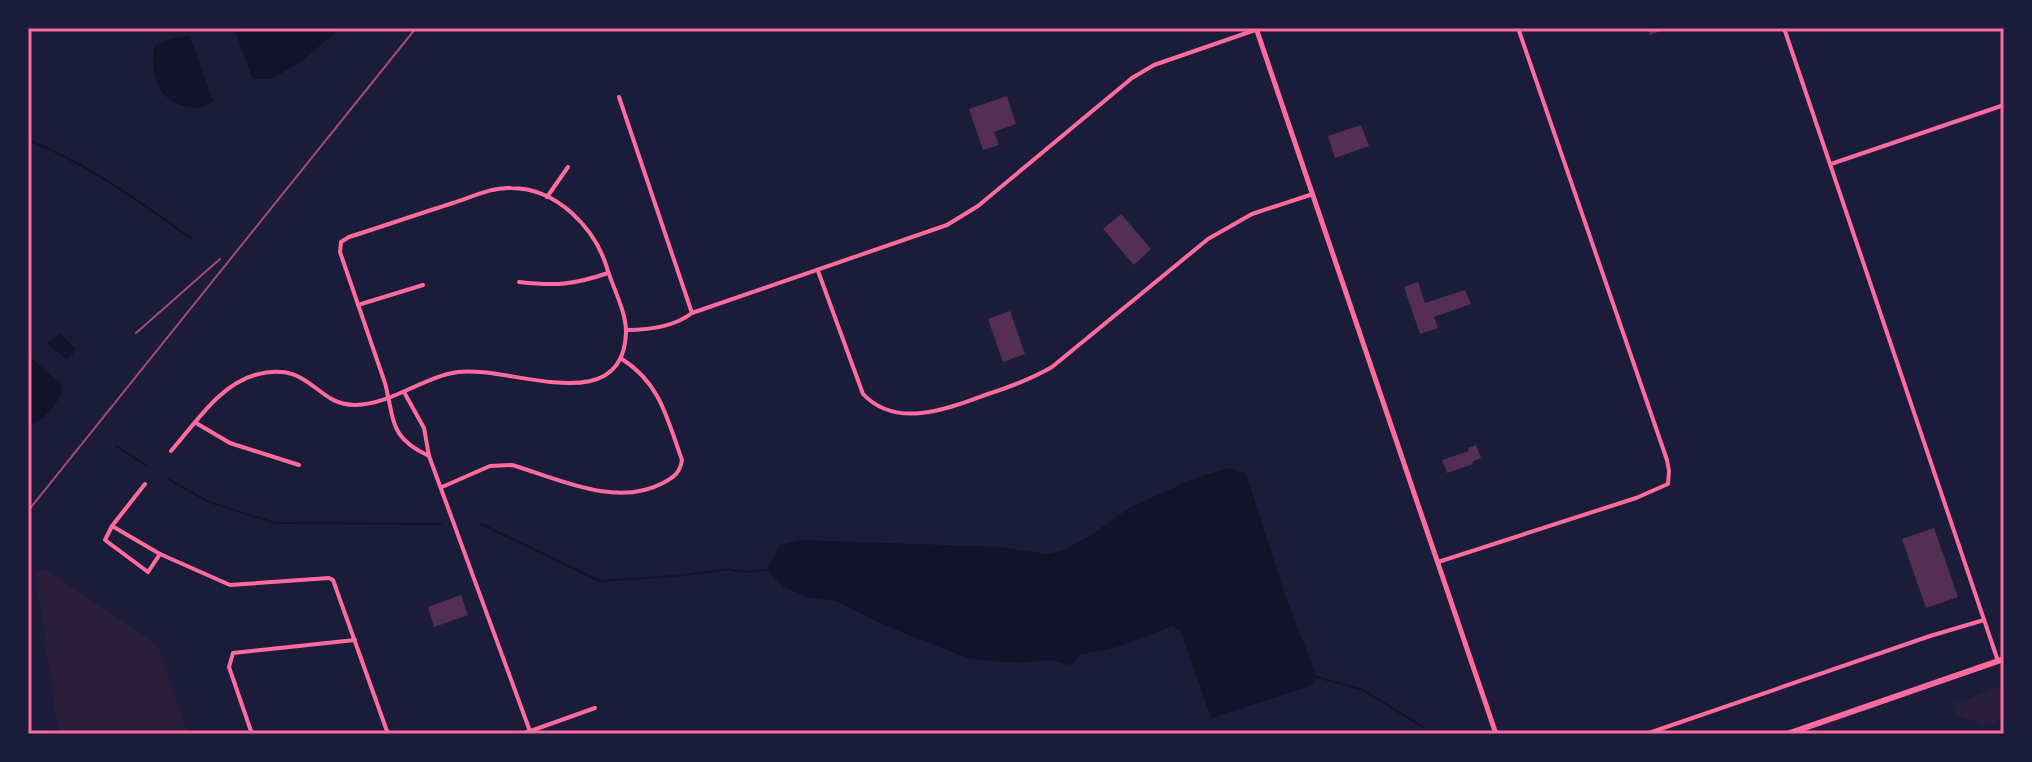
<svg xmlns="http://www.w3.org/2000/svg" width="2032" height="762" font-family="Mulish,sans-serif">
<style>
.green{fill:#2a1e3b}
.water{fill:#12122b}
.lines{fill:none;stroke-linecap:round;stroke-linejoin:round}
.stream{stroke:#12122b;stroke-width:2}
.building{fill:#542f53}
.minor{stroke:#ff6b9d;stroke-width:4}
.secondary{stroke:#ff6b9d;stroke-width:5}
.primary{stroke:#ff6b9d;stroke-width:6}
.rail{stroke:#a44b75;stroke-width:2}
.neatline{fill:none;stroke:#ff6b9d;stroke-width:3}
</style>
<rect width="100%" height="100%" fill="#1b1b3a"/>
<g class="green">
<path d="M46,569L158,646L188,734H59L35,572Z"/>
<path d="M2004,685V716L1987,726L1955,714L1954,704Z"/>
</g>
<g class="water">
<path d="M234,28H341L304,59L272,79H253Z"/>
<path d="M190,36L213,101C206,108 199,108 189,107C158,103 150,74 154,46L172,38Z"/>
<path d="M60,334L75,348L73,354L66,359L47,343Z"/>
<path d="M28,355L62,385C62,401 46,418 32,424L28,423Z"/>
<path d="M1229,468L1246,474L1286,598L1317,677L1310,686L1211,718L1181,632L1172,626L1118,647L1079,655L1074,663L1067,665L1052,660L1016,663L970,659L886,626L836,601L810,598L784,587L767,570L780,545L800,540L1000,547L1047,554L1061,551L1088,537L1129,508L1195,478Z"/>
</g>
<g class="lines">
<g class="stream">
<path d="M28,140C87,163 140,202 192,239"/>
<path d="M116,446L147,466"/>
<path d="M168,479L209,502L275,523L441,524"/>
<path d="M481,524L600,581L676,576L729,569L743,572L767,570"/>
<path d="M1317,677L1363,690L1423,727"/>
</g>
</g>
<g class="building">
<path d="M1647,28H1669L1650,35Z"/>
<path d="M1007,96L1016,124L994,132L999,145L983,150L969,109Z"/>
<path d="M1361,125L1369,146L1335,158L1328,136Z"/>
<path d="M1121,214L1151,249L1134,265L1103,229Z"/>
<path d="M1418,282L1425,303L1465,290L1471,304L1434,317L1438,328L1420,334L1404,287Z"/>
<path d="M1010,311L1025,354L1003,362L988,319Z"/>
<path d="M1476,445L1481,458L1472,462L1473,464L1447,473L1442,460L1469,451L1468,448Z"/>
<path d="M1934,528L1958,597L1926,608L1902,539Z"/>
<path d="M461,595L468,615L434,627L428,607Z"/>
</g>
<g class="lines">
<g class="minor">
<path d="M1784,28L1998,661"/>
<path d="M619,97L692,313"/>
<path d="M1831,164L2004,105"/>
<path d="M547,197L568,167"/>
<path d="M818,271L863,394C897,430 949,408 988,394C1010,387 1031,379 1052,367L1208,239L1252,214L1313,194"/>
<path d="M519,282C556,286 573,285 608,273"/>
<path d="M358,305L423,285"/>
<path d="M626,330C649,330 674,327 692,313L947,225L978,206L1132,78L1154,65L1261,28"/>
<path d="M404,392L424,428L429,456L531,734"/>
<path d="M196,423L230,443L299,465"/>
<path d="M171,451C195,424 219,385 255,375C311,359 314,405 355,405C393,404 422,377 458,372C509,365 624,421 626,332C626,311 613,288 607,268C595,228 557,188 511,188C492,187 472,197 453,203C418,214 384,226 349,237L341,242L340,252L385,383C395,422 389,437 429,456"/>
<path d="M145,484L112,526L105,540L148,572L160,554"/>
<path d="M442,487L490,466L512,465C559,479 616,508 663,483C674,477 680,473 682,460C667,419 661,384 622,359"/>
<path d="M112,526L160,554L230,585L329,578L333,580L388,734"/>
<path d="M1438,562L1636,498L1668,484L1669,471L1667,460L1518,28"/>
<path d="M252,734L229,667L233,653L355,640"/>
<path d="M522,734L595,708"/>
<path d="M1646,734L1930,636L1984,620"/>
</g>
<path class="secondary" d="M1256,28L1496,734"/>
<path class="primary" d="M1787,734L2004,659"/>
<g class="rail">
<path d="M136,333L220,259"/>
<path d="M28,511L416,28"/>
</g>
</g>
<rect width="2032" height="762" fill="none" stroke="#1b1b3a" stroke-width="60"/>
<rect x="30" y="30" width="1972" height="702" class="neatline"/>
</svg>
